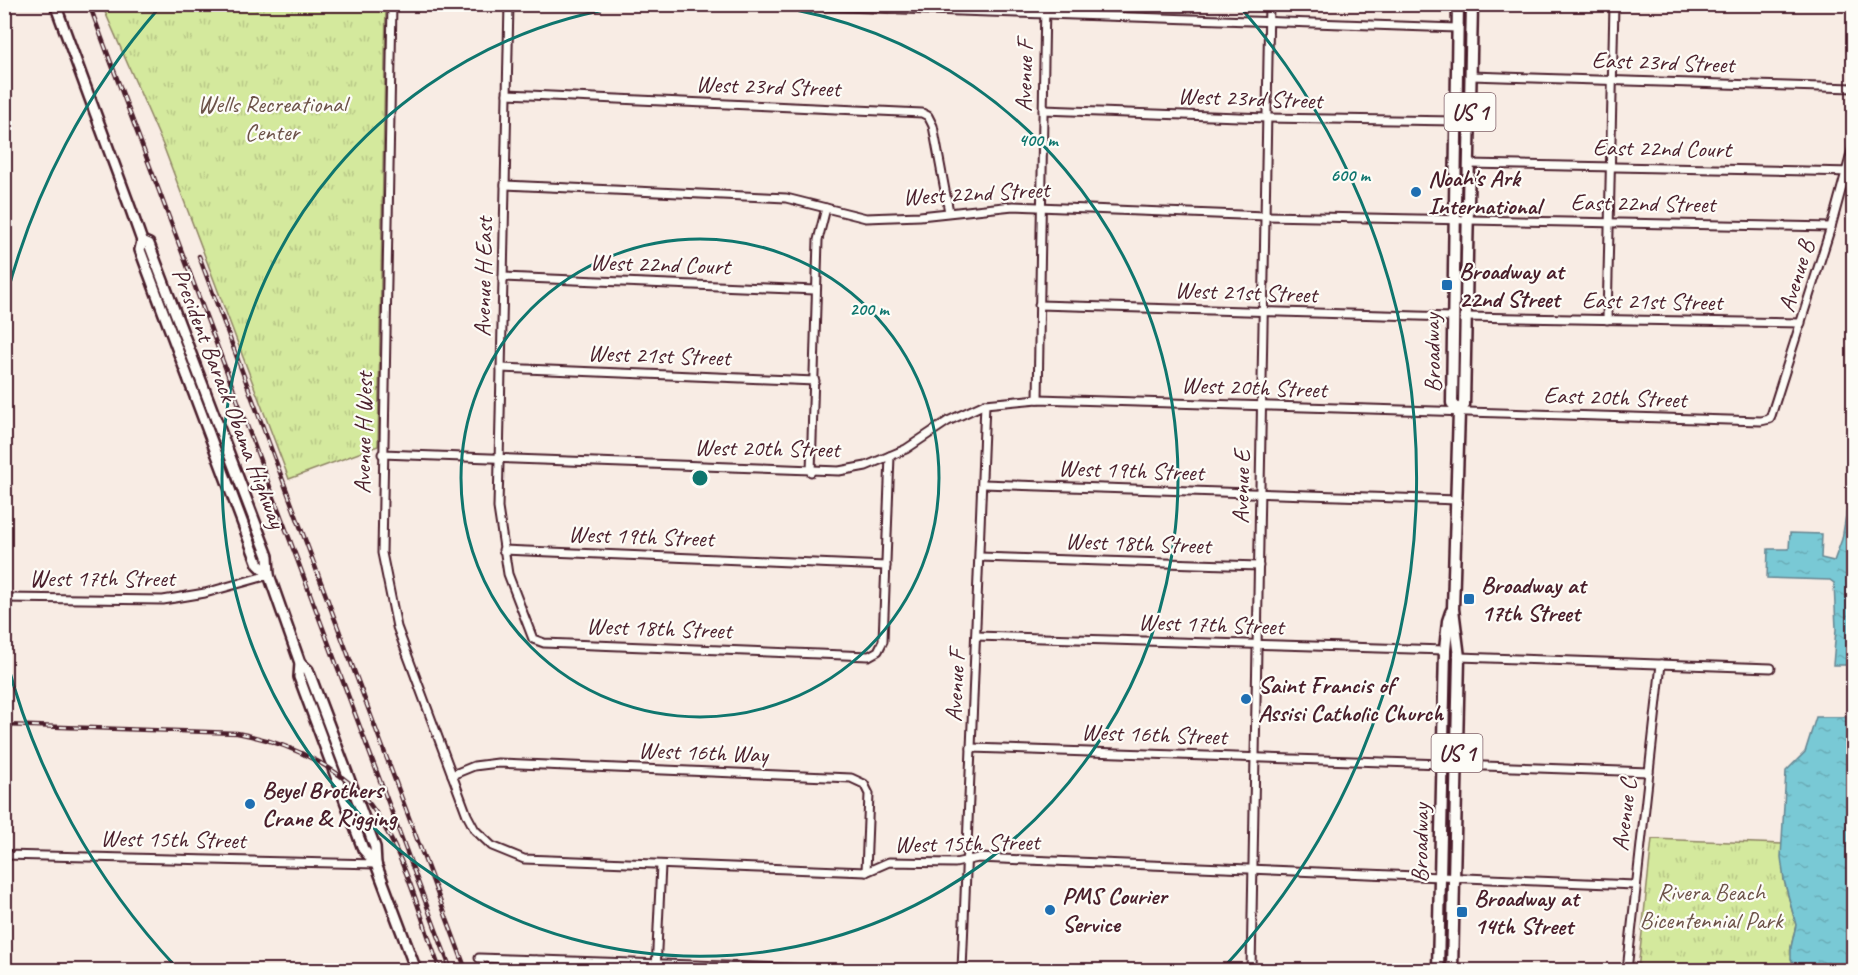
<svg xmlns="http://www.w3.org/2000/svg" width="1858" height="975" font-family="Caveat,sans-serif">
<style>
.park{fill:url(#park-tufts);stroke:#8f8464;stroke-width:1.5}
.water{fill:url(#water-ripples);stroke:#668591;stroke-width:1.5}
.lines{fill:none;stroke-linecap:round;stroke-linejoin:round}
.street-casing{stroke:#4a1f2b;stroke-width:11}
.secondary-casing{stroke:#4a1f2b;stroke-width:14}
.primary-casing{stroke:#4a1f2b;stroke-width:15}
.street{stroke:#fdfcf7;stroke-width:7}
.secondary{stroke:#fdfcf7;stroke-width:9}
.primary{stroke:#fdfcf7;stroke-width:10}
.rail-casing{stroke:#4a1f2b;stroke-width:4.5}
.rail{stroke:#fdfcf7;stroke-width:2;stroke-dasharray:7;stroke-linecap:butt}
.ring{fill:none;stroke:#0f766e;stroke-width:3}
.poi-dot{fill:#1f6fb2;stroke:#fdfcf7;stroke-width:2}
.labels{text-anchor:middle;stroke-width:4.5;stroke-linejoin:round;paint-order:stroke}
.shield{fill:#fdfcf7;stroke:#806168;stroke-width:1.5}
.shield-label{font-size:22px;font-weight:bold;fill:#4a1f2b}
.street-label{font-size:24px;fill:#4a1f2b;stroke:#fdfcf7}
.park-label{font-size:24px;fill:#6c5248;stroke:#fdfcf7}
.poi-label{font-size:24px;font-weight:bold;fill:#4a1f2b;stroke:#fdfcf7;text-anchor:start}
.centre{fill:#0f766e;stroke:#fdfcf7;stroke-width:3}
.ring-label{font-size:18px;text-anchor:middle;font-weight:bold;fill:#0f766e;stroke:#fdfcf7;stroke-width:4.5;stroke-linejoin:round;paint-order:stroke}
</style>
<defs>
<pattern id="park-tufts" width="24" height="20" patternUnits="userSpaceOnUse" patternTransform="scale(1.5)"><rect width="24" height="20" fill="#d4e99d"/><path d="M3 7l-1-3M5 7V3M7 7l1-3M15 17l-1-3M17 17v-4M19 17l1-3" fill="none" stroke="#b8c787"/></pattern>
<pattern id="water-ripples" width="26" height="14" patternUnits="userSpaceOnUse" patternTransform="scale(1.5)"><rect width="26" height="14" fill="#79c9d5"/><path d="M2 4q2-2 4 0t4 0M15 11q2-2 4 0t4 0" fill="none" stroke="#6aacb7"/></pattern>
</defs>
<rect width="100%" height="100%" fill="#f8ece4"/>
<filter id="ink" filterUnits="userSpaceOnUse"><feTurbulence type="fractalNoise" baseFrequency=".0167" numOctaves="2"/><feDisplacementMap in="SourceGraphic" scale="12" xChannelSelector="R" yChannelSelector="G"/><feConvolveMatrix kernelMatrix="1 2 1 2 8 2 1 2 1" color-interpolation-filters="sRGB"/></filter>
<g filter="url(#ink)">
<g class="park">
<path d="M102,5H386L378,446L289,479L163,145Z"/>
<path d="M1652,839L1782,844L1784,880L1796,925L1791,947L1793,970H1638Z"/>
</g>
<g class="water">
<path d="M1847,509H1854L1853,665H1833L1836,629L1834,583L1830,580L1767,578L1768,549H1789L1790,533L1822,534L1821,558L1834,561L1842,539Z"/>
<path d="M1816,717H1853V970H1808L1795,966L1791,959V947L1796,925L1784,880L1781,857L1786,771L1805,752Z"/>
</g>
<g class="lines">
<g class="street-casing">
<g id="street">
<path d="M392,4L382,553L397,627L467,815L475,830L492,846L524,859L866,872L889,862L955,863L978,858L1635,885"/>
<path d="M509,4L498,508L508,574L533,639L544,643L869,656L878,651L883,641L890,456"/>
<path d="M756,4L1457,28"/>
<path d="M1471,76L1854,88"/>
<path d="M507,94L922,113L928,116L933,126L949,212"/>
<path d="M1043,110L1267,118L1456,121"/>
<path d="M1469,164L1854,172"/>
<path d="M505,185L786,198L866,218L920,216L1013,206L1265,216L1831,227"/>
<path d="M503,277L815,290"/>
<path d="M1039,305L1452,317"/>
<path d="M1466,317L1801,323"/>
<path d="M1607,320L1614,4"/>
<path d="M501,368L815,381"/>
<path d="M1038,399L1045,4"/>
<path d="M382,454L839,471L866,466L906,449L948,421L985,404L1038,399L1761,421L1770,419L1831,227L1854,143"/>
<path d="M811,472L818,240L826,208"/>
<path d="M983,484L1458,500"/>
<path d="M503,550L886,566"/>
<path d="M980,557L1259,566"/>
<path d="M4,598L163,600L205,593L269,575"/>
<path d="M976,636L1445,650"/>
<path d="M1459,657L1771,668"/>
<path d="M971,748L1443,764"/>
<path d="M1457,765L1649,772"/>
<path d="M452,775L474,766L498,763L851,778L864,784L869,794L866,872"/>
<path d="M4,855L376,864"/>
<path d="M479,958L844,970"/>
<path d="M536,970V960"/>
<path d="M656,970L661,865"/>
<path d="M962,970L985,404"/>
<path d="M1251,970L1269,4"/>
<path d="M1627,970L1661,664"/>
</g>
</g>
<g class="secondary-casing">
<g id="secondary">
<path d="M55,4L131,210L142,241L140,250L258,564L269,575"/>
<path d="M142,241L149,244L268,556L269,575L300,663L299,677L363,849L376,864"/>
<path d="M300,663L308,670L375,847L376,864L416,970"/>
</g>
</g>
<g class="primary-casing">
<g id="primary">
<path d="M1459,411L1464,405L1472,4"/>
<path d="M1438,970L1445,650L1448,621L1451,612"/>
<path d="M1452,970L1459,657L1453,609L1459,411L1452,403L1458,4"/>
</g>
</g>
<use href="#street" class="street"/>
<use href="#secondary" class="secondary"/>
<use href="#primary" class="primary"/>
<g class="rail-casing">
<g id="rail">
<path d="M89,4L451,970"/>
<path d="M199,256L466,970"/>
<path d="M4,725L237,733C291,743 353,771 381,821C408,866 422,921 440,970"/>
</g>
</g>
<use href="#rail" class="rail"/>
</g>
</g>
<g class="ring">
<circle cx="700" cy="478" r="239"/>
<path d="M767 5A478 478 0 1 1 633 5"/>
<path d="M176 967A717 717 0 0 1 6 658M6 298A717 717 0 0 1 159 8M1241 8A717 717 0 0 1 1224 967"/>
</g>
<g class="poi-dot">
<circle cx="1416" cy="192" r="6"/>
<rect x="1441" y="279" width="12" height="12" rx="3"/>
<rect x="1463" y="593" width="12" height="12" rx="3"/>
<circle cx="1246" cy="699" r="6"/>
<circle cx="250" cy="804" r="6"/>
<circle cx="1050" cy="910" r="6"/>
<rect x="1456" y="906" width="12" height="12" rx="3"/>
</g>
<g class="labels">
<g class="shield">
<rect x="1444.5" y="93" width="51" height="38" rx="4.5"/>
<rect x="1431.5" y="734" width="51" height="38" rx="4.5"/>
</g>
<g class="shield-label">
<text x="1470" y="120">US 1</text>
<text x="1457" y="761">US 1</text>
</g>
<g class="street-label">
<text transform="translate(1663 62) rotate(2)" y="8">East 23rd Street</text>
<text transform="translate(1024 76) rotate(-89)" y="8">Avenue F</text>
<text transform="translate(768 86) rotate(2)" y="8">West 23rd Street</text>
<text transform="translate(1250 98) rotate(2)" y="8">West 23rd Street</text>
<text transform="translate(1662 148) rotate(1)" y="8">East 22nd Court</text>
<text transform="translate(976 193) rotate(-3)" y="8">West 22nd Street</text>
<text transform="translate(1643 203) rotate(1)" y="8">East 22nd Street</text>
<text transform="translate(660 264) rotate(2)" y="8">West 22nd Court</text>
<text transform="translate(1796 276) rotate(-73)" y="8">Avenue B</text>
<text transform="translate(483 277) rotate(-89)" y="8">Avenue H East</text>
<text transform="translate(1246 292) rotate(2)" y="8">West 21st Street</text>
<text transform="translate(1652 301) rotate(1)" y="8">East 21st Street</text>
<text transform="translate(1432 353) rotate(-91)" y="8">Broadway</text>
<text transform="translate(659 355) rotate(2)" y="8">West 21st Street</text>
<text transform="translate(1254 387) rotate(2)" y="8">West 20th Street</text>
<text transform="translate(1615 397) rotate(2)" y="8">East 20th Street</text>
<text transform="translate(229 398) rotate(69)" y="8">President Barack Obama Highway</text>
<text transform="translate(363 433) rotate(-89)" y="8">Avenue H West</text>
<text transform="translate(767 448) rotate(1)" y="8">West 20th Street</text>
<text transform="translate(1131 470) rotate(2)" y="8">West 19th Street</text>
<text transform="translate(1241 487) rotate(-89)" y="8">Avenue E</text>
<text transform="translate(641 536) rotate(2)" y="8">West 19th Street</text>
<text transform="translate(1138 543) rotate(2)" y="8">West 18th Street</text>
<text x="102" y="586">West 17th Street</text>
<text transform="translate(1211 624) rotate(2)" y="8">West 17th Street</text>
<text transform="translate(659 628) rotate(2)" y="8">West 18th Street</text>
<text transform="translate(955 686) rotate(-87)" y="8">Avenue F</text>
<text transform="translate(1154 734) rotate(2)" y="8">West 16th Street</text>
<text transform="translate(703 752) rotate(2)" y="8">West 16th Way</text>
<text transform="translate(1624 815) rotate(-83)" y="8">Avenue C</text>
<text transform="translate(173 839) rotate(1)" y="8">West 15th Street</text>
<text transform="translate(967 843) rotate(-1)" y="8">West 15th Street</text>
<text transform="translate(1420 843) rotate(-89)" y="8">Broadway</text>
</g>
<g class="park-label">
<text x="272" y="112">Wells Recreational<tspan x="272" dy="28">Center</tspan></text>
<text x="1711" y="900">Rivera Beach<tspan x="1711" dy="28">Bicentennial Park</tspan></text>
</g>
<g class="poi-label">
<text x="1428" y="186">Noah's Ark<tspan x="1428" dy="28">International</tspan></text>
<text x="1459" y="279">Broadway at<tspan x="1459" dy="28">22nd Street</tspan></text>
<text x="1481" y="593">Broadway at<tspan x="1481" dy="28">17th Street</tspan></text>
<text x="1258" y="693">Saint Francis of<tspan x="1258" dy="28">Assisi Catholic Church</tspan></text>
<text x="262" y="798">Beyel Brothers<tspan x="262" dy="28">Crane &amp; Rigging</tspan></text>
<text x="1062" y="904">PMS Courier<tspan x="1062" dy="28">Service</tspan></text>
<text x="1474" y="906">Broadway at<tspan x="1474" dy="28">14th Street</tspan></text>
</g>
</g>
<circle cx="700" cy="478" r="9" class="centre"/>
<g class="ring-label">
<text x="1038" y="146">400 m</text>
<text x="1350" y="181">600 m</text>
<text x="869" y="315">200 m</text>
</g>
<rect width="1858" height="975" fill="none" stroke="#fdfcf7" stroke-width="24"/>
<rect x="12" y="12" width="1834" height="951" fill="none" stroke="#4a1f2b" stroke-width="2" filter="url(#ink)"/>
</svg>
